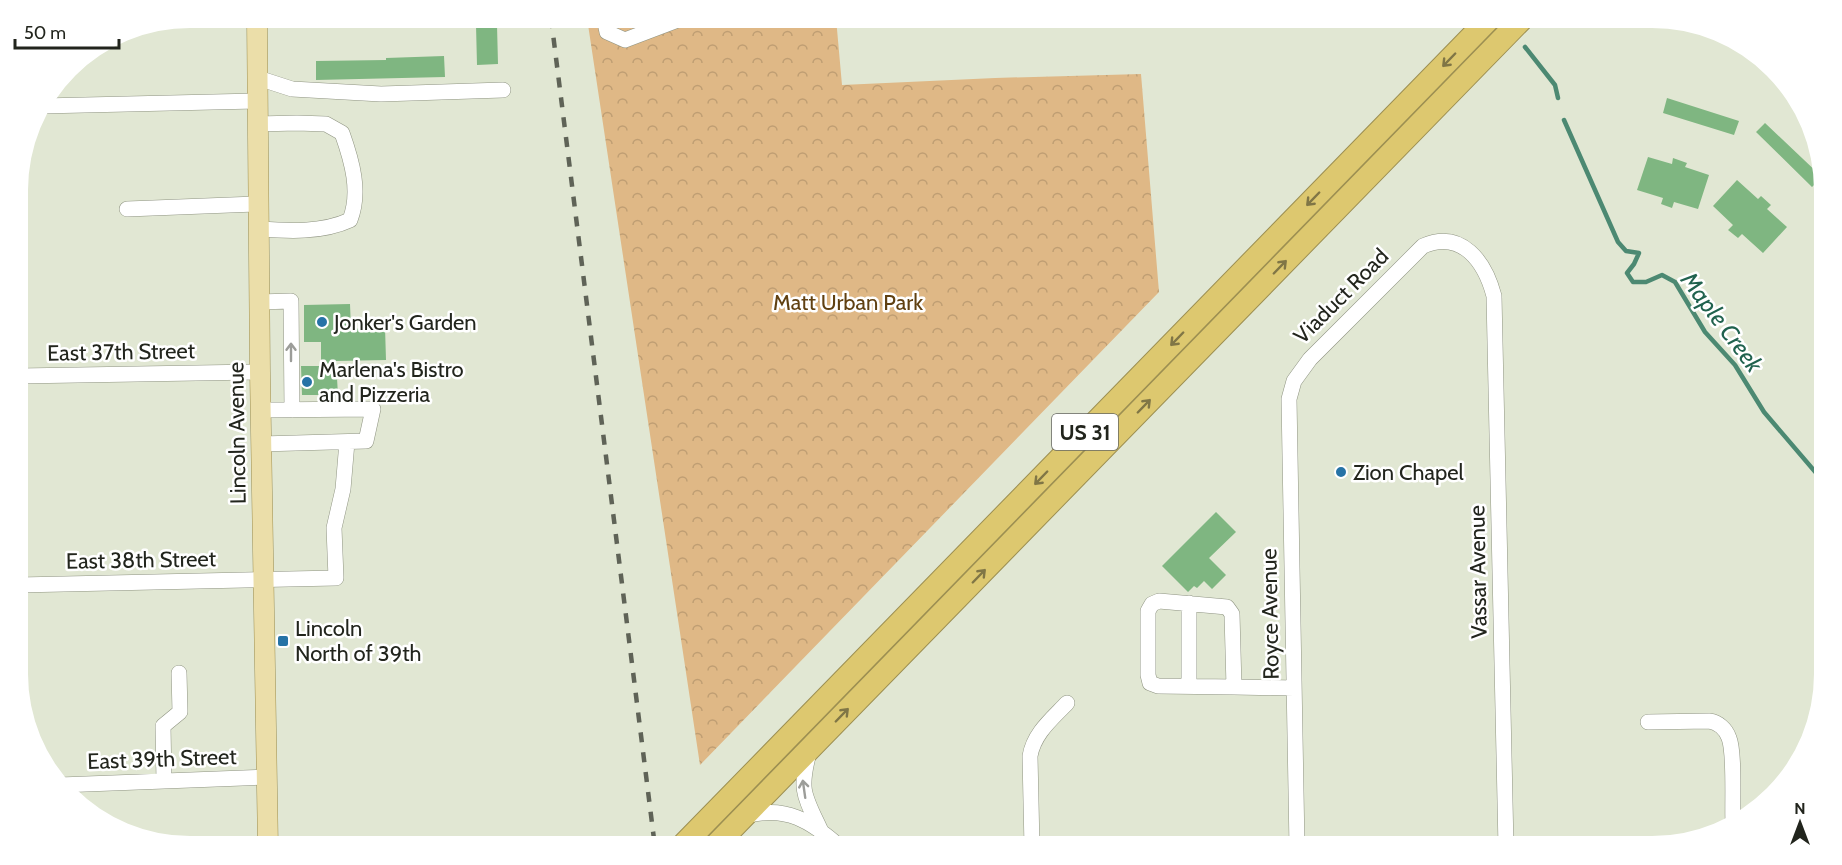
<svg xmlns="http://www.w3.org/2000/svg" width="1842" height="865" viewBox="0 0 1842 865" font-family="Cabin,sans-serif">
	<defs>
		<pattern id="park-crowns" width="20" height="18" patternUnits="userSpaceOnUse" patternTransform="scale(1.5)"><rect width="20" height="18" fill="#dfb886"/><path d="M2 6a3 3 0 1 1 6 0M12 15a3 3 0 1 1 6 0" fill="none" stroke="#bf9e73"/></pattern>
	</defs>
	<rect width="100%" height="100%" fill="#e1e7d3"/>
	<path fill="url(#park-crowns)" d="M587,18H836L842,85L995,78L1141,74L1159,292L700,765Z"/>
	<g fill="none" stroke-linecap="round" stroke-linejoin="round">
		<path stroke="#4c8972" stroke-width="4.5" d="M1525,47L1555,85L1558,98
			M1564,120L1618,242L1626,251L1639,253L1634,264L1627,273L1633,282H1646L1662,275L1675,282L1705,332L1735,365L1764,412L1823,481"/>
	</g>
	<path fill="#7fb681" d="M476,25H497L498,64L477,65Z
		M444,56L445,77L316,80V61L386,60V58Z
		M1667,98L1739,121L1734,135L1663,113Z
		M1765,123L1822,177L1812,187L1756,132Z
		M1648,157L1672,164L1673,158L1687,163L1685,167L1709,175L1698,209L1674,202L1672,208L1661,204L1663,198L1637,190Z
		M1737,180L1758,199L1761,196L1771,205L1767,209L1787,227L1763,253L1742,234L1738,238L1728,230L1733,225L1713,206Z
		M350,304L351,329L385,327L386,360L336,361L338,395H302L301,366H321V342H304V305Z
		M1216,512L1236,532L1209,558L1226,575L1212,589L1204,581L1197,588L1194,586L1188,592L1162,566Z"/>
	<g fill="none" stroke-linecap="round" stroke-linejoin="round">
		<defs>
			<path id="minor" d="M604,18L607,32L625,40L683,18
				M258,78L292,89L381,94L503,90
				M42,106L258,101
				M258,124L297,123L326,124L342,133C352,161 361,192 350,220C322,233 288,231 259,229
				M127,209L259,204
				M259,302L291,301L292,410
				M19,376L260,372
				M260,410L373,409L366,441L261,444
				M19,585L336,578L334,528L343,489L347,442
				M1159,601L1227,607L1232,614L1234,687L1158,686L1150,683L1148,675V611L1152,604Z
				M1189,686V603
				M1234,687L1294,688
				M1648,722L1709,721C1718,722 1726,729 1729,738C1735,753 1732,804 1733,823
				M809,753C799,790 804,795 820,829
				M164,781L163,726L180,712L179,673
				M60,785L266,777
				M746,816C786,805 811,821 840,847
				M1032,847L1030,756C1034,733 1052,719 1067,703
				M1297,847L1289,399L1294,381L1310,359L1423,246C1462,229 1485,262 1494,296L1506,847"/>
			<path id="major" d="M257,18L260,372L268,847"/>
			<path id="highway" d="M681,847L1490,18
				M714,847L1523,18"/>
		</defs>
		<use href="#minor" stroke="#8f9482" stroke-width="16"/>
		<use href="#major" stroke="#9c8f52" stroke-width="21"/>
		<use href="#highway" stroke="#9c8f52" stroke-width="24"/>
		<use href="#minor" stroke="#fff" stroke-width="15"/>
		<use href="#major" stroke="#ebdea9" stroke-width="20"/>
		<use href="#highway" stroke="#ddc86f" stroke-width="22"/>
		<path stroke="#5f6357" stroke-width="4.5" stroke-dasharray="10 10" stroke-linecap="butt" d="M551,18L655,847"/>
	</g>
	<defs><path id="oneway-shaft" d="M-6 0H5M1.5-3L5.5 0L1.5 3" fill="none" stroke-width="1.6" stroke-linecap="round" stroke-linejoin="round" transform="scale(1.5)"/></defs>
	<g stroke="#807646">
		<use href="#oneway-shaft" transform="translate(1449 60) rotate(134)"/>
		<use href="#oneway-shaft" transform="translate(1313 199) rotate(134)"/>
		<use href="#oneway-shaft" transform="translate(1280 267) rotate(-46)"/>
		<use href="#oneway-shaft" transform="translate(1177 339) rotate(134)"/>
		<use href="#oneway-shaft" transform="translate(1144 406) rotate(-46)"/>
		<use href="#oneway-shaft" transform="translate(1041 478) rotate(134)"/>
		<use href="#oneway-shaft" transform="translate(979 576) rotate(-46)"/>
		<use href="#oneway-shaft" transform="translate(842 715) rotate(-46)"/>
	</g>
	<g stroke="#9c9d99">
		<use href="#oneway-shaft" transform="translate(291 352) rotate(-90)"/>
		<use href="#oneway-shaft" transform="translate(804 789) rotate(-98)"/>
	</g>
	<g fill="#2673a6" stroke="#fff" stroke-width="2">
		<circle cx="322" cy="322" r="6"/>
		<circle cx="307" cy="382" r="6"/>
		<circle cx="1341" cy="472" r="6"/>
		<rect x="277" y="635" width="12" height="12" rx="3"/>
	</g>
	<g text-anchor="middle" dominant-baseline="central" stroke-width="5" stroke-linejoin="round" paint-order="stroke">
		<rect fill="#fff" stroke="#646661" stroke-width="1.5" x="1052" y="414" width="66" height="36" rx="4.5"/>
		<g font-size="21" font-weight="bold" fill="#22251d">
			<text x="1085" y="432">US 31</text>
		</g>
		<g font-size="22" fill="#22251d" stroke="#fff">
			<text transform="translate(1341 296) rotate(-45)">Viaduct Road</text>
			<text transform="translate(121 352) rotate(-1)">East 37th Street</text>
			<text transform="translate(237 433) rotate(-91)">Lincoln Avenue</text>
			<text transform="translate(141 560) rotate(-1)">East 38th Street</text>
			<text transform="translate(1478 572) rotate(-91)">Vassar Avenue</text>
			<text transform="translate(1270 614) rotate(-91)">Royce Avenue</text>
			<text transform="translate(162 759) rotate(-2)">East 39th Street</text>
		</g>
		<g font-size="22" fill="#604011" stroke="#fff">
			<text x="848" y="302">Matt Urban Park</text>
		</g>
		<g font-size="22" fill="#22251d" stroke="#fff" text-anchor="start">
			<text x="334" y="322">Jonker's Garden</text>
			<text x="319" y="369">Marlena's Bistro<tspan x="319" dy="25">and Pizzeria</tspan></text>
			<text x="1353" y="472">Zion Chapel</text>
			<text x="295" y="628">Lincoln<tspan x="295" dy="25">North of 39th</tspan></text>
		</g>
		<g font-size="24" font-style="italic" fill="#20624e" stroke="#fff">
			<text transform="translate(1722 322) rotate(53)">Maple Creek</text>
		</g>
	</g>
	<path d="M0 0H1842V865H0ZM190 28H1652A162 162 0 0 1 1814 190V674A162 162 0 0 1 1652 836H190A162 162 0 0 1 28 674V190A162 162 0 0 1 190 28Z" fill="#fff" fill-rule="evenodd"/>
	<g transform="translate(1800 823)" stroke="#ffffff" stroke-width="4.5" paint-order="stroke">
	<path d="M0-4.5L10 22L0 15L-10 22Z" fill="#22251d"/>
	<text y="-9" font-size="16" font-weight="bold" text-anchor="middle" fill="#22251d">N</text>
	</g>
	<path d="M15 39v9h104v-9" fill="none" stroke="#22251d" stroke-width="3"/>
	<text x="24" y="39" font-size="18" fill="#22251d" stroke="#ffffff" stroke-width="4.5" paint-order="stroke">50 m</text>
</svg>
